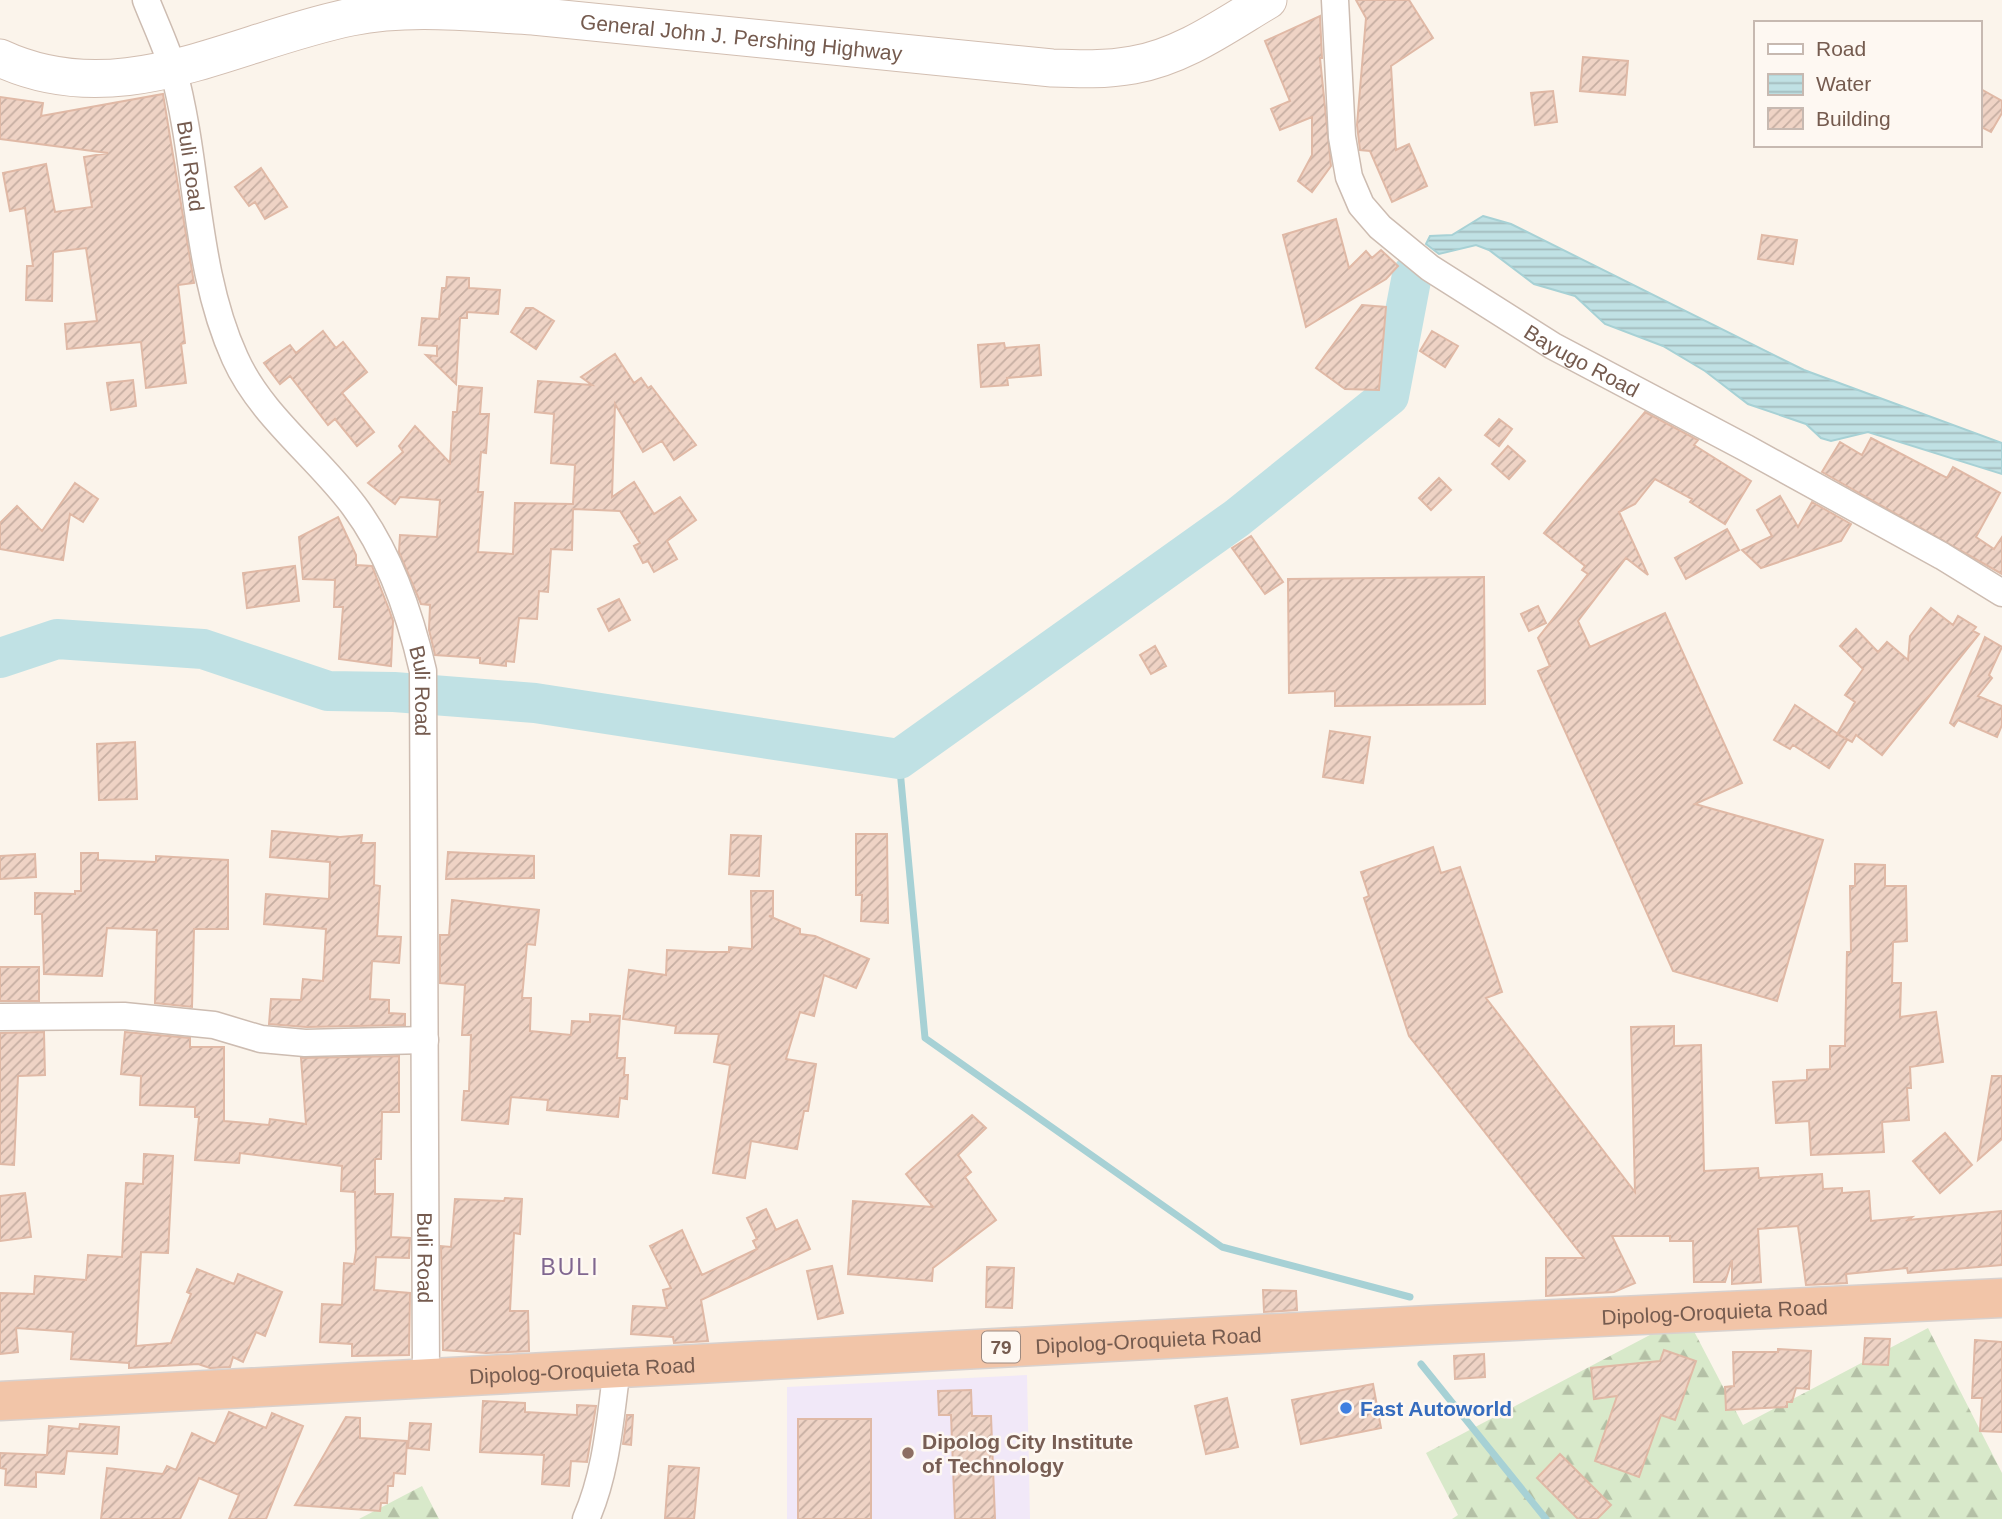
<svg xmlns="http://www.w3.org/2000/svg" width="2002" height="1519" viewBox="0 0 2002 1519" font-family="Arial,sans-serif">
	<defs>
		<pattern id="forest-firs" width="22" height="20" patternUnits="userSpaceOnUse" patternTransform="scale(1.75)"><rect width="22" height="20" fill="#d8e9ca"/><path d="M5 1l3.5 6h-7zM16 11l3.5 6h-7z" fill="#b4c0a6"/></pattern>
		<pattern id="water-rules" width="6" height="5" patternUnits="userSpaceOnUse" patternTransform="scale(1.75)"><rect width="6" height="5" fill="#c0e1e4"/><path d="M0 2.5h6" fill="none" stroke="#a1b9bb"/></pattern>
		<pattern id="building-hatch" width="6" height="6" patternUnits="userSpaceOnUse" patternTransform="scale(1.75)"><rect width="6" height="6" fill="#efd3c5"/><path d="M-1 1l2-2M0 6l6-6M5 7l2-2" fill="none" stroke="#c6aea2"/></pattern>
	</defs>
	<rect width="100%" height="100%" fill="#fbf4eb"/>
	<path fill="#f1e8f8" d="M1027,1375L1030,1519H787V1387Z"/>
	<path fill="url(#forest-firs)" d="M1686,1316L1743,1425L1928,1328L2002,1473V1519H1452L1458,1515L1426,1453Z
		M422,1486L439,1519H359Z"/>
	<path fill="url(#water-rules)" stroke="#a7d1d5" stroke-width="2" d="M1483,216L1511,224L1804,370L2002,443V474L1868,432L1831,441L1821,438L1806,424L1748,404L1705,371L1663,346L1605,324L1575,296L1534,284L1489,250L1476,245L1439,254L1426,244L1430,236L1452,235Z"/>
	<g fill="none" stroke-linecap="round" stroke-linejoin="round">
		<path stroke="#a7d1d5" stroke-width="7" d="M899,759L925,1038L1222,1247L1410,1297
			M1421,1364L1546,1519"/>
		<path stroke="#c0e1e4" stroke-width="40" d="M0,658L57,639L203,649L328,691L394,692L535,703L899,759L1237,518L1389,396L1412,275"/>
	</g>
	<path fill="url(#building-hatch)" stroke="#e0b9a6" stroke-width="2" d="M1356,0H1409L1433,38L1391,66L1396,150L1409,144L1427,186L1392,202L1370,151L1360,150L1357,125L1366,18Z
		M1320,16L1322,58H1320L1331,166L1312,192L1298,181L1312,155V117L1280,130L1271,109L1290,101L1265,41Z
		M1583,57L1628,61L1625,95L1580,91Z
		M1979,88L2002,101V113L1991,132L1979,126Z
		M1553,91L1557,122L1535,125L1531,93Z
		M163,94L194,283L178,285L185,343L181,344L186,383L146,388L141,342L67,349L65,324L97,321L86,248L53,252L52,301L26,300L27,266H33L25,208L10,211L3,173L46,164L55,212L92,207L84,157L108,153L0,139V97L43,103L41,116Z
		M261,168L287,207L265,219L255,202L249,206L235,187Z
		M1336,219L1349,268L1366,251L1372,258L1381,250L1398,266L1386,279L1306,327L1283,235Z
		M1762,235L1797,240L1793,264L1758,259Z
		M447,277L469,278V288L500,290L498,314L467,312V318H460L456,384L426,355L437,356V346L419,345L422,318L439,319L442,288H446Z
		M1362,305L1386,307L1379,390L1345,389L1316,368Z
		M526,308H533L554,321L536,349L511,332Z
		M323,331L336,348L343,342L367,372L342,393L374,432L357,446L335,419L328,425L290,376L280,384L264,363L290,345L296,353Z
		M1432,331L1458,346L1445,367L1420,351Z
		M1004,343L1005,348L1039,345L1041,375L1007,378L1008,385L981,387L978,345Z
		M615,354L634,383L641,378L648,388L651,386L696,445L674,460L662,441L643,452L615,404L612,497L634,482L654,514L680,497L696,520L667,541L677,559L654,572L648,561L643,563L634,546L640,543L620,511L573,509L572,550L551,549L548,592L539,591L537,619L519,618L514,662L506,661V666L480,663V658L435,655L429,630L430,605L421,604L399,552L400,535L437,537L440,500L400,497L395,504L368,483L403,452L399,446L415,426L450,463L453,412H457L459,386L482,388L480,414H489L486,453L481,452L478,492H483L478,552L513,554L515,503L573,504L575,465L551,463L554,414L535,412L538,381L592,385L581,377Z
		M133,380L136,406L111,410L107,383Z
		M1645,412L1698,440L1694,445L1751,481L1725,524L1690,502L1692,499L1655,479L1635,504L1619,512L1648,575L1626,558L1578,621L1590,647L1665,613L1742,783L1695,804L1823,840L1777,1001L1673,971L1538,671L1550,666L1538,638L1588,574L1582,570L1585,566L1544,533Z
		M1499,419L1512,429L1499,446L1485,435Z
		M1871,438L1947,478L1953,467L2000,493L1976,537L1994,549L2002,537V574L1822,472L1840,442L1862,455Z
		M1508,446L1525,461L1509,479L1492,464Z
		M1439,478L1451,490L1431,510L1419,498Z
		M75,483L98,499L83,522L70,514L63,560L0,549V523L17,506L42,531Z
		M1780,496L1798,527L1812,502L1851,524L1841,541L1761,568L1742,550L1772,536L1757,510Z
		M338,517L356,555V565L372,566L390,612L393,621L391,666L339,659L343,607H334L335,580L303,579L299,537Z
		M1727,529L1739,550L1686,579L1675,558Z
		M1251,536L1283,582L1265,594L1232,548Z
		M295,566L299,601L247,608L243,573Z
		M1484,577L1485,704L1335,706V691L1289,693L1288,579Z
		M619,599L630,620L609,631L598,609Z
		M1538,606L1546,623L1529,631L1521,614Z
		M1931,608L1953,625L1958,616L1976,627L1973,631L1979,634L1882,755L1856,735L1852,742L1837,734L1855,702L1845,695L1863,669L1840,646L1856,629L1878,652L1887,642L1908,660L1910,636Z
		M1985,637L2002,647L1989,675L1992,678L1978,696L2002,706V725L1997,737L1958,720L1954,726L1950,723Z
		M1155,646L1166,666L1151,674L1140,655Z
		M1795,705L1847,740L1829,768L1793,745L1790,749L1774,740Z
		M1330,731L1370,737L1363,783L1323,777Z
		M135,742L137,799L99,800L97,744Z
		M272,831L340,837L362,835L361,843H375L374,885L380,886L377,936L401,937L399,963L372,961L370,999L389,1000V1013L405,1014V1025L306,1027L269,1024L271,999L301,1000L303,979L323,981L326,929L264,924L266,894L329,899L330,862L270,857Z
		M856,834H887L888,923L861,921L862,895H856Z
		M731,835L761,836L759,876L729,874Z
		M1433,847L1441,873L1460,867L1502,992L1486,998L1635,1192L1631,1027L1674,1026V1046L1701,1045L1704,1171L1758,1168L1759,1178L1822,1174L1823,1189L1842,1188V1193L1869,1191L1871,1221L1912,1217L1908,1220L2002,1211V1265L1908,1273L1907,1268L1846,1274L1847,1283L1806,1285L1798,1226L1758,1229L1761,1282L1732,1284V1260L1725,1282H1694L1693,1241H1670V1236H1612L1635,1283L1614,1292L1546,1296V1258H1584L1409,1036L1364,898L1369,896L1361,872Z
		M448,852L534,856V878L446,879Z
		M81,853H98V860L156,862V856L228,860V929H194L192,1007L155,1003L157,930L107,928L102,976L44,974L42,914H35V893L75,894V891H81Z
		M35,854L36,877L0,879V856Z
		M1855,864L1885,865V886H1906L1907,941L1893,942L1892,983H1901L1900,1017L1936,1012L1943,1062L1910,1067L1911,1088H1907L1909,1120L1882,1122L1884,1152L1811,1155L1809,1121L1776,1123L1773,1082L1807,1080V1070L1830,1069V1046H1845L1847,952H1851L1850,886H1855Z
		M751,891H773V916H769L800,929V934L815,936L869,959L856,988L824,975L814,1016L800,1012L786,1059L816,1064L808,1111H804L797,1149L751,1141L745,1178L713,1173L730,1065L714,1062L719,1034L675,1033L676,1026L623,1019L629,970L666,975L667,950L706,952H729V947L752,949Z
		M452,900L539,910L535,945L527,944L522,998H531L530,1031L571,1035L572,1021L590,1022V1014L620,1016L617,1058H625L624,1075H628L627,1099L620,1098L618,1117L547,1110L548,1100L511,1097L508,1124L462,1120L464,1091H469L471,1035H462L465,985L440,983V935H449Z
		M0,967H39V1001H0Z
		M44,1032L45,1075L18,1076L14,1165L0,1164V1033Z
		M125,1032L190,1038V1047H224V1121L269,1125L270,1119L306,1124L301,1058L399,1056V1112H382L381,1159H375V1194H393L391,1237L410,1238L409,1258L376,1257L374,1290L410,1293L409,1355L352,1356V1344L320,1342L322,1304L342,1305L344,1263L354,1264L356,1251L355,1192L341,1191L342,1166L240,1153L239,1163L195,1160L199,1117H195V1107L140,1105L141,1076L121,1074Z
		M1992,1076H2002V1139L1978,1160Z
		M972,1115L986,1128L958,1155L971,1172L965,1177L996,1220L933,1268L932,1281L848,1274L853,1201L933,1207L906,1174Z
		M1945,1133L1972,1165L1940,1193L1913,1161Z
		M144,1154L173,1156L168,1253L141,1252L136,1346L171,1343L191,1294L187,1292L197,1269L234,1284L238,1274L282,1292L265,1336L256,1332L243,1362L233,1357L230,1367L210,1368L198,1364L129,1368V1363L71,1359L73,1332L16,1328L18,1352L0,1354V1293L34,1294L35,1276L86,1280L88,1255L122,1257L126,1183L143,1184Z
		M25,1193L31,1237L0,1241V1196Z
		M505,1198L522,1199L520,1234L514,1233L510,1311H528L529,1351L486,1353L443,1350L441,1246L451,1247L455,1199L504,1201Z
		M766,1209L776,1230L797,1220L810,1249L701,1300L708,1341L674,1343L673,1337L631,1334L633,1306L667,1308L663,1290L671,1288L650,1246L682,1230L702,1275L757,1249L753,1241L757,1239L747,1218Z
		M832,1266L843,1313L818,1319L807,1271Z
		M987,1267L1014,1268L1012,1308L986,1307Z
		M1263,1290L1296,1291L1297,1310L1264,1312Z
		M1865,1338L1890,1339L1888,1365L1863,1364Z
		M1975,1340L2002,1342V1432L1980,1431L1982,1398H1972Z
		M1778,1349L1811,1351L1809,1389L1796,1388L1792,1402H1787V1407L1726,1410L1725,1387L1734,1386L1733,1352H1778Z
		M1664,1350L1696,1361L1675,1420L1661,1415L1639,1477L1595,1461L1617,1396L1594,1399L1591,1368L1660,1361Z
		M1484,1354L1485,1377L1455,1379L1454,1356Z
		M1373,1384L1381,1428L1301,1444L1292,1400Z
		M971,1390L972,1416H991L995,1519H955L951,1415H939L938,1391Z
		M1227,1398L1238,1447L1206,1454L1195,1406Z
		M483,1401L525,1403V1412L577,1415V1405L596,1406L587,1462L571,1461L569,1486L542,1484L544,1455L480,1452Z
		M229,1412L266,1428L272,1413L303,1426L266,1519H229L239,1495L199,1478L180,1519H101L107,1468L163,1474L167,1466L176,1470L192,1433L215,1444Z
		M627,1415H633L631,1445L623,1444Z
		M346,1417L360,1418V1438L407,1441L405,1474L394,1473L393,1486H388L387,1503H381L380,1511L295,1505Z
		M798,1419H871V1519H798Z
		M410,1423L431,1424L429,1450L408,1448Z
		M80,1424L119,1427L117,1454L67,1451L64,1474L36,1472V1487L5,1485L6,1469L0,1468V1453L47,1455L49,1426L79,1429Z
		M1560,1454L1611,1505L1597,1519H1578L1537,1478Z
		M669,1466L699,1468L694,1519L665,1518Z"/>
	<g fill="none" stroke-linecap="round" stroke-linejoin="round">
		<defs>
			<g id="minor">
				<path id="s1" d="M146,0C155,23 166,46 173,69C199,163 194,268 235,358C261,416 317,456 354,506C390,554 410,614 423,671L426,1378"/>
				<path id="s2" d="M1335,0L1342,137L1349,177L1361,205L1380,227L1430,268L1553,346L1746,448L1942,556L2002,593"/>
				<path d="M0,1017L124,1016L214,1025L261,1039L305,1043L425,1040"/>
				<path d="M586,1519C607,1471 610,1419 617,1368"/>
			</g>
			<g id="secondary">
				<path id="s3" d="M0,58C120,114 233,41 351,17C410,5 474,13 533,16L1052,68C1079,69 1106,70 1133,65C1182,57 1226,25 1268,0"/>
			</g>
			<g id="trunk">
				<path id="s4" d="M0,1401L1429,1325L2002,1298"/>
			</g>
		</defs>
		<use href="#minor" stroke="#cdbcb1" stroke-width="29"/>
		<use href="#secondary" stroke="#d2beb1" stroke-width="39"/>
		<use href="#trunk" stroke="#d8d1ce" stroke-width="41"/>
		<use href="#minor" stroke="#fff" stroke-width="26"/>
		<use href="#secondary" stroke="#fff" stroke-width="37"/>
		<use href="#trunk" stroke="#f2c5a8" stroke-width="38"/>
	</g>
	<circle fill="#3f7fe0" stroke="#fef8f2" stroke-width="2.5" cx="1346" cy="1408" r="7"/>
	<circle fill="#8d6e63" stroke="#fef8f2" stroke-width="2.5" cx="908" cy="1453" r="7"/>
	<g text-anchor="middle" dominant-baseline="central" stroke-width="5" stroke-linejoin="round" paint-order="stroke">
		<rect fill="#fef8f2" stroke="#9e8a80" stroke-width="2" x="982" y="1331.5" width="38" height="31" rx="5"/>
		<g font-size="19" font-weight="bold" fill="#755b4f">
			<text x="1001" y="1347">79</text>
		</g>
		<g font-size="21" fill="#755b4f" stroke="#fef8f2">
			<text stroke="none"><textPath href="#s3" startOffset="754">General John J. Pershing Highway</textPath></text>
			<text stroke="none"><textPath href="#s1" startOffset="173">Buli Road</textPath></text>
			<text stroke="none"><textPath href="#s2" startOffset="480">Bayugo Road</textPath></text>
			<text stroke="none"><textPath href="#s1" startOffset="761">Buli Road</textPath></text>
			<text stroke="none"><textPath href="#s1" startOffset="1328">Buli Road</textPath></text>
			<text stroke="none"><textPath href="#s4" startOffset="1717">Dipolog-Oroquieta Road</textPath></text>
			<text stroke="none"><textPath href="#s4" startOffset="1150">Dipolog-Oroquieta Road</textPath></text>
			<text stroke="none"><textPath href="#s4" startOffset="583">Dipolog-Oroquieta Road</textPath></text>
		</g>
		<g font-size="21" font-weight="bold" fill="#366cbe" stroke="#fef8f2" text-anchor="start">
			<text x="1360" y="1408">Fast Autoworld</text>
		</g>
		<g font-size="21" font-weight="bold" fill="#785e54" stroke="#fef8f2" text-anchor="start">
			<text x="922" y="1441">Dipolog City Institute<tspan x="922" dy="24">of Technology</tspan></text>
		</g>
		<g font-size="23" letter-spacing="2" fill="#806790" stroke="#fef8f2">
			<text x="570" y="1267">BULI</text>
		</g>
	</g>
	<rect x="1754" y="21" width="228" height="126" fill="#fef8f2" stroke="#c7b9b1" stroke-width="2"/>
	<rect x="1768" y="44" width="35" height="10" fill="#ffffff" stroke="#c7b9b1" stroke-width="2"/>
	<text x="1816" y="56" font-size="21" fill="#755b4f">Road</text>
	<rect x="1768" y="74" width="35" height="21" fill="url(#water-rules)" stroke="#c7b9b1" stroke-width="2"/>
	<text x="1816" y="91" font-size="21" fill="#755b4f">Water</text>
	<rect x="1768" y="108" width="35" height="21" fill="url(#building-hatch)" stroke="#c7b9b1" stroke-width="2"/>
	<text x="1816" y="126" font-size="21" fill="#755b4f">Building</text>
</svg>
